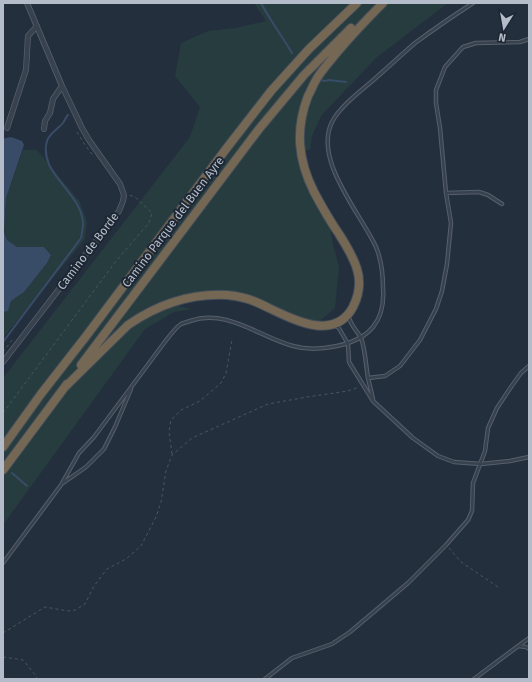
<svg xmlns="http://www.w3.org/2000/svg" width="532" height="682" viewBox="0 0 532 682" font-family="'Fira Sans',sans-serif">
	<rect width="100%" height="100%" fill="#242f3e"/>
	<path fill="#263c3f" d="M254,3H448L376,58L321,116L312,136L310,150L300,149L328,217L333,245L339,266L335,308L315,325L235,296L169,304L192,309L174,312L145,329L3,525V378L190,137L200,107L175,76L181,43L208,31L235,28L266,21Z
		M23,150H37L80,202L87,222L85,239L3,338V312L8,311L11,301L24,292L47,263L51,255L44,247H17L7,240L4,232L6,198Z"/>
	<path fill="#394c67" d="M11,137L22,141L24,145L6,198L4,232L7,240L17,247H44L51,255L47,263L24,292L11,301L8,311L3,312V139L6,138Z"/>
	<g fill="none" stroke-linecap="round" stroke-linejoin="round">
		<path stroke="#394c67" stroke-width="2" d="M261,3C270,20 282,36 292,53
			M321,80L325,81L329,80L346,82
			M3,342L81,238C82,233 83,227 83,223C81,191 38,174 47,141C48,135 59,128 63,123C65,120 66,117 68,115
			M12,473L27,486"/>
		<defs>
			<path id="lane" d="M446,193L479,192L488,195L502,204
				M349,316C349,324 357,330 361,338C365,347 366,367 368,378L385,376L400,366L420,340L436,309L442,291L447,264L451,223L446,193L440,128L436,103V90L445,67L463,47L476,43L520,42L529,39
				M334,326L338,327L340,330L348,344L349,362L373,401L413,438L438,456L454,462L481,464L510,461L529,457
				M368,378L373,399
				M63,483L86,467L104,449L115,427L131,389
				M3,563L61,485L79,453L94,437L164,343C169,337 174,329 181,324C184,323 187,322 190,321C227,308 259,337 293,346C307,350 323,349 337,346C351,343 364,338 373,327C382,316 384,301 383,288C383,274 381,259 376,247C361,214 313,160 332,122C339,108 358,93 370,83C385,70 400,56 415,43C434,29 453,16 473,3
				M518,646L526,647L529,649
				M265,679L292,658L332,644L350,632L408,583L446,545L468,520L472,511L473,483L485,451L488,428L497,408L511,387L521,373L529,366
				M474,679L529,638"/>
			<path id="street" d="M7,128L26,70L28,36L37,26
				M44,129L45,121L50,113L53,99L62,86
				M3,362L119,211L123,201L124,195L120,184L89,140L82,128L62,86L27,3"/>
			<path id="highway" d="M81,365L259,129L304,75L351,28
				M65,387L128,325C157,305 191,293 227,295C237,296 247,298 256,302C284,314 332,346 353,307C359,295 361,282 357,269C353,256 346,245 339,234C330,221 322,207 314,192C298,160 295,130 308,96C311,91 313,85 316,80C321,71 328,64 334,56C350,37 366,20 383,3
				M3,447L41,394L87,335L226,149L271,91L309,49L357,3
				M3,470L67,384"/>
		</defs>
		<use href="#lane" stroke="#565f6c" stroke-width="4.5"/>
		<use href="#street" stroke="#565f6c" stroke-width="6"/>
		<use href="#highway" stroke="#434c59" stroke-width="10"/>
		<path stroke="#44595c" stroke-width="1" stroke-dasharray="3 3" stroke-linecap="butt" d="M77,132L85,145L94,157
			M3,352L13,339
			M3,413L116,261L149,223L152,213L135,197L129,195
			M172,454L169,432L171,420L181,410L200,401L221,383L226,373L232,340
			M449,548L461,562L498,587
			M3,633L45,607L68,611L75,610L85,604L94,586L107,569L126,559L141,546L156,517L161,502L166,471L172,455L192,438L268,404L307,397L348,391L359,387
			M3,657L23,660L36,676L37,679"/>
		<use href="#lane" stroke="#38414e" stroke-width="2.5"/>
		<use href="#street" stroke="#38414e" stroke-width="4.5"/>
		<use href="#highway" stroke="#746855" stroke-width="8"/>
	</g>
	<g text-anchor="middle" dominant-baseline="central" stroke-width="4" stroke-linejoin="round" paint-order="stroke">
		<g font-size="12" fill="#b4bcc9" stroke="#1d2633">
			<text transform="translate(173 222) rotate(-53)">Camino Parque del Buen Ayre</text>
			<text transform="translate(88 251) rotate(-53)">Camino de Borde</text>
		</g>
	</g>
	<rect width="532" height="682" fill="none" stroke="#b4bcc9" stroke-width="8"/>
	<g transform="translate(504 28) rotate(191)" stroke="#1d2633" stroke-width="3" paint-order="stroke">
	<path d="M0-3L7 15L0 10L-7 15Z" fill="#b4bcc9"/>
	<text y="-6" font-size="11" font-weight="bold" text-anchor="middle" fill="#b4bcc9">N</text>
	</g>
</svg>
